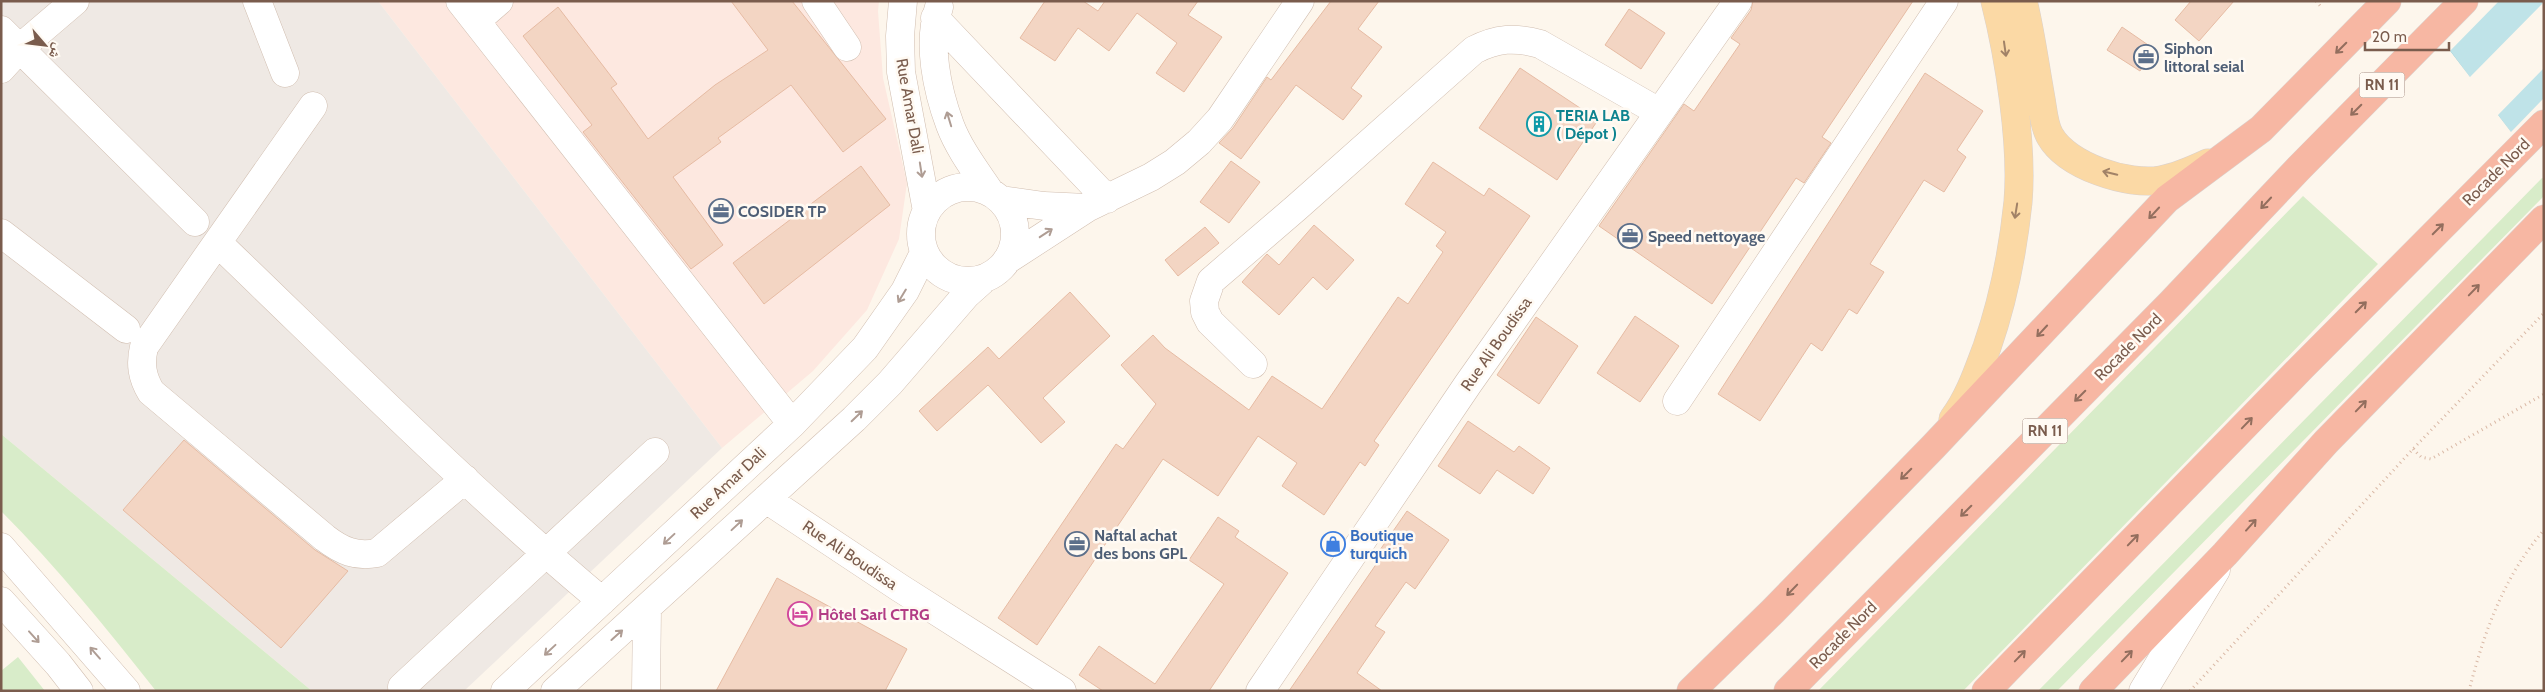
<svg xmlns="http://www.w3.org/2000/svg" width="2545" height="692" viewBox="0 0 2545 692" font-family="Cabin,'Noto Naskh Arabic',sans-serif">
	<rect width="100%" height="100%" fill="#fdf6ec"/>
	<path fill="#fde8e0" d="M378,1H879L878,11L883,78L907,183L899,239L867,310L813,371L722,448Z"/>
	<path fill="#efe9e4" d="M1,1H378L722,448L464,691H312L1,434Z"/>
	<path fill="#d8ecc9" d="M2544,176V196L2057,691H2038Z
		M2303,196L2378,264L1963,691H1818Z
		M1,434L312,691H156C107,629 57,567 1,511Z
		M18,657L45,691H1V671Z"/>
	<path fill="#bfe3e8" stroke="#a5d3da" d="M2413,1H2544V177Z"/>
	<path fill="#fdf6ec" d="M2411,1H2499L2450,51L2470,77L2544,2V68L2498,115L2511,132L2544,98V180L2487,104L2454,138L2433,120V116L2469,80Z"/>
	<path fill="#f3d5c3" stroke="#e6bba3" d="M731,1H792L886,119L843,152L791,85L718,138L721,142L673,177L723,245L691,269L583,132L592,125L523,36L558,7L617,84L611,88L648,139L715,85L768,50Z
		M1045,1H1083L1098,11L1105,1H1198L1188,15L1222,37L1184,92L1156,73L1177,43L1137,13L1109,51L1078,28L1055,61L1020,38Z
		M1331,1H1379L1358,29L1382,47L1351,88L1362,96L1343,120L1296,85L1241,159L1219,143L1233,128L1267,77L1271,80Z
		M1753,1H1913L1822,137L1831,143L1804,183L1796,178L1712,304L1599,226L1684,104L1694,111L1740,44L1731,38L1751,10Z
		M2191,1H2234L2199,41L2175,20Z
		M1629,9L1665,33L1641,69L1605,45Z
		M2122,27L2154,49L2140,71L2107,50Z
		M1520,68L1598,120L1557,180L1479,128Z
		M1925,73L1983,111L1957,150L1966,157L1944,192L1924,180L1870,264L1884,272L1857,314L1849,309L1822,351L1811,343L1760,421L1718,394Z
		M1231,161L1260,182L1229,223L1200,202Z
		M1433,162L1484,196L1489,188L1530,216L1374,441L1379,445L1365,466L1360,462L1324,515L1282,486L1297,463L1258,436L1218,496L1163,459L1037,645L998,618L1116,444L1123,449L1156,404L1121,365L1153,335L1165,348L1249,410L1272,376L1322,409L1398,297L1408,304L1443,252L1436,246L1446,232L1405,204Z
		M861,166L890,205L764,304L733,263Z
		M1314,225L1354,260L1327,290L1313,277L1279,315L1242,282L1267,254L1279,265Z
		M1205,227L1219,243L1178,276L1165,260Z
		M1070,292L1110,336L1043,398L1065,422L1041,443L988,385L937,431L919,411L988,347L999,359Z
		M1635,316L1679,346L1640,402L1597,373Z
		M1536,317L1578,346L1539,404L1497,375Z
		M1468,421L1514,452L1519,446L1550,468L1533,494L1497,470L1480,494L1438,466Z
		M184,440L315,550L348,571L281,648L123,510Z
		M1407,511L1449,540L1415,589L1406,582L1375,626L1385,632L1357,673L1382,691H1289L1377,563L1373,560Z
		M1218,517L1239,531L1235,537L1288,573L1209,691H1103L1079,675L1099,646L1155,684L1224,584L1189,560Z
		M777,578L907,649L885,691H716Z"/>
	<g fill="none" stroke-linecap="round" stroke-linejoin="round">
		<defs>
			<path id="minor" d="M257,1L285,73
				M460,1L792,424
				M816,1L847,47
				M903,1L900,36L901,72L927,211
				M939,7C927,44 937,90 950,125C959,149 976,171 990,192
				M935,18L1107,199
				M476,21L499,1
				M1,30L195,222
				M1,69L20,48L75,1
				M313,106L144,347C140,364 142,377 151,392L325,538C342,551 356,557 377,553L465,479
				M921 234a47 47 0 1 1 94 0a47 47 0 1 1-94 0Z
				M1001,200L1044,206L1087,208
				M1,233L126,329
				M218,243C344,364 468,489 602,601
				M1007,260L1087,208L1151,177L1175,162L1199,142L1220,119L1300,1
				M1253,364L1210,322L1205,312L1204,301L1211,281L1296,208L1474,50C1497,38 1515,37 1540,44L1659,112
				M1677,401L1944,1
				M766,499L900,588L1062,691
				M1,547L126,691
				M1,601L58,664L79,691
				M402,687L655,452
				M505,691L792,424L865,348L905,291L924,253
				M555,691L854,419L890,383L966,295L985,278
				M646,691L647,608
				M1260,691L1468,384L1738,1
				M2143,691L2216,570"/>
			<path id="major" d="M2023,1C2031,34 2035,66 2041,99C2043,110 2044,126 2050,136C2067,166 2128,186 2161,180C2178,177 2193,170 2208,163
				M1953,419C1969,398 1978,371 1987,347C2003,301 2013,250 2018,202C2023,145 2009,56 1995,1"/>
			<path id="highway" d="M1691,691L1773,611L1933,447L2167,199L2261,129L2387,1
				M1788,691L2171,303L2299,168L2464,1
				M1986,691L2302,367L2544,124
				M2093,691L2225,554L2326,442L2544,219"/>
		</defs>
		<use href="#minor" stroke="#d1beb0" stroke-width="29"/>
		<use href="#major" stroke="#dad1cd" stroke-width="29"/>
		<use href="#highway" stroke="#dad1cd" stroke-width="29"/>
		<path stroke="#d9b8a5" stroke-width="3" stroke-dasharray="1 4" stroke-linecap="butt" d="M2316,1L2322,8
			M2413,449L2421,457L2431,459L2544,394
			M2190,691L2413,449L2544,313
			M2469,691C2484,632 2504,576 2544,530"/>
		<use href="#minor" stroke="#fff" stroke-width="28"/>
		<use href="#major" stroke="#fbd9a5" stroke-width="28"/>
		<use href="#highway" stroke="#f7b7a3" stroke-width="28"/>
	</g>
	<defs><path id="oneway-shaft" d="M-6 0H5M1.5-3L5.5 0L1.5 3" fill="none" stroke-width="1.6" stroke-linecap="round" stroke-linejoin="round" transform="scale(1.25)"/></defs>
	<g stroke="#936e5e">
		<use href="#oneway-shaft" transform="translate(2341 48) rotate(135)"/>
		<use href="#oneway-shaft" transform="translate(2356 110) rotate(135)"/>
		<use href="#oneway-shaft" transform="translate(2266 203) rotate(133)"/>
		<use href="#oneway-shaft" transform="translate(2154 213) rotate(133)"/>
		<use href="#oneway-shaft" transform="translate(2438 229) rotate(-45)"/>
		<use href="#oneway-shaft" transform="translate(2474 290) rotate(-46)"/>
		<use href="#oneway-shaft" transform="translate(2361 307) rotate(-45)"/>
		<use href="#oneway-shaft" transform="translate(2042 331) rotate(133)"/>
		<use href="#oneway-shaft" transform="translate(2080 396) rotate(135)"/>
		<use href="#oneway-shaft" transform="translate(2361 406) rotate(-46)"/>
		<use href="#oneway-shaft" transform="translate(2247 423) rotate(-46)"/>
		<use href="#oneway-shaft" transform="translate(1906 474) rotate(135)"/>
		<use href="#oneway-shaft" transform="translate(1966 511) rotate(135)"/>
		<use href="#oneway-shaft" transform="translate(2251 525) rotate(-48)"/>
		<use href="#oneway-shaft" transform="translate(2133 540) rotate(-46)"/>
		<use href="#oneway-shaft" transform="translate(1792 590) rotate(134)"/>
		<use href="#oneway-shaft" transform="translate(2020 656) rotate(-46)"/>
		<use href="#oneway-shaft" transform="translate(2127 656) rotate(-46)"/>
	</g>
	<g stroke="#a18267">
		<use href="#oneway-shaft" transform="translate(2005 49) rotate(82)"/>
		<use href="#oneway-shaft" transform="translate(2110 173) rotate(-166)"/>
		<use href="#oneway-shaft" transform="translate(2016 211) rotate(99)"/>
	</g>
	<g stroke="#af9d94">
		<use href="#oneway-shaft" transform="translate(949 119) rotate(-107)"/>
		<use href="#oneway-shaft" transform="translate(921 170) rotate(81)"/>
		<use href="#oneway-shaft" transform="translate(1046 233) rotate(-33)"/>
		<use href="#oneway-shaft" transform="translate(902 296) rotate(121)"/>
		<use href="#oneway-shaft" transform="translate(857 416) rotate(-44)"/>
		<use href="#oneway-shaft" transform="translate(737 525) rotate(-43)"/>
		<use href="#oneway-shaft" transform="translate(669 539) rotate(137)"/>
		<use href="#oneway-shaft" transform="translate(617 635) rotate(-42)"/>
		<use href="#oneway-shaft" transform="translate(34 637) rotate(48)"/>
		<use href="#oneway-shaft" transform="translate(550 650) rotate(137)"/>
		<use href="#oneway-shaft" transform="translate(95 653) rotate(-131)"/>
	</g>
	<defs>
		<symbol id="office-ring" viewBox="-11 -11 22 22"><circle r="9.5" fill="#fffaf3" stroke="#5c6f8a" stroke-width="1.5"/><path d="M-6-3h4V-5.5h4V-3h4V5H-6ZM-1-4.5V-3h2v-1.5ZM-6 0V1H6V0Z" fill="#5c6f8a"/></symbol>
		<symbol id="building-ring" viewBox="-11 -11 22 22"><circle r="9.5" fill="#fffaf3" stroke="#0f9aa8" stroke-width="1.5"/><path d="M-4-6H4V6H1V3H-1V6H-4ZM-2.5-4.3h1.7v1.8h-1.7ZM.8-4.3h1.7v1.8H.8ZM-2.5-1h1.7V.8h-1.7ZM.8-1h1.7V.8H.8Z" fill="#0f9aa8"/></symbol>
		<symbol id="shop-ring" viewBox="-11 -11 22 22"><circle r="9.5" fill="#fffaf3" stroke="#3f7fe0" stroke-width="1.5"/><path d="M-5-2.5h2.3a2.7 3.5 0 0 1 5.4 0H5L5.5 6h-11ZM-1.5-2.5h3a1.5 2.3 0 0 0-3 0Z" fill="#3f7fe0"/></symbol>
		<symbol id="hotel-ring" viewBox="-11 -11 22 22"><circle r="9.5" fill="#fffaf3" stroke="#d1479c" stroke-width="1.5"/><path d="M-6-4.5h1.5V1H6V5H4.5V3h-9V5H-6ZM-4 0a1.8 1.8 0 1 1 3.6 0ZM.5 0V-2.5h3Q6-2.5 6 0Z" fill="#d1479c"/></symbol>
	</defs>
	<g fill-rule="evenodd">
		<use href="#office-ring" x="2132" y="43" width="28" height="28"/>
		<use href="#building-ring" x="1525" y="110" width="28" height="28"/>
		<use href="#office-ring" x="707" y="197" width="28" height="28"/>
		<use href="#office-ring" x="1616" y="222" width="28" height="28"/>
		<use href="#office-ring" x="1063" y="530" width="28" height="28"/>
		<use href="#shop-ring" x="1319" y="530" width="28" height="28"/>
		<use href="#hotel-ring" x="786" y="600" width="28" height="28"/>
	</g>
	<g text-anchor="middle" dominant-baseline="central" stroke-width="5" stroke-linejoin="round" paint-order="stroke">
		<g fill="#fffaf3" stroke="#a28b7f" stroke-width="1">
			<rect x="2359.5" y="72.5" width="45" height="25" rx="4"/>
			<rect x="2022.5" y="418.5" width="45" height="25" rx="4"/>
		</g>
		<g font-size="15" font-weight="bold" fill="#7a5c4d">
			<text x="2382" y="85">RN 11</text>
			<text x="2045" y="431">RN 11</text>
		</g>
		<g font-size="16" font-weight="bold" fill="#4e5e75" stroke="#fffaf3" text-anchor="start">
			<text x="2164" y="48">Siphon<tspan x="2164" dy="18">littoral seial</tspan></text>
			<text x="738" y="211">COSIDER TP</text>
			<text x="1648" y="236">Speed nettoyage</text>
			<text x="1094" y="535">Naftal achat<tspan x="1094" dy="18">des bons GPL</tspan></text>
		</g>
		<g font-size="16" fill="#7a5c4d" stroke="#fffaf3">
			<text transform="translate(910 106) rotate(80)">Rue Amar Dali</text>
			<text transform="translate(2496 172) rotate(-45)">Rocade Nord</text>
			<text transform="translate(1496 344) rotate(-55)">Rue Ali Boudissa</text>
			<text transform="translate(2128 347) rotate(-45)">Rocade Nord</text>
			<text transform="translate(728 483) rotate(-43)">Rue Amar Dali</text>
			<text transform="translate(850 555) rotate(34)">Rue Ali Boudissa</text>
			<text transform="translate(1843 635) rotate(-45)">Rocade Nord</text>
		</g>
		<g font-size="16" font-weight="bold" fill="#0d838f" stroke="#fffaf3" text-anchor="start">
			<text x="1556" y="115">TERIA LAB<tspan x="1556" dy="18">( Dépot )</tspan></text>
		</g>
		<g font-size="16" font-weight="bold" fill="#366cbe" stroke="#fffaf3" text-anchor="start">
			<text x="1350" y="535">Boutique<tspan x="1350" dy="18">turquich</tspan></text>
		</g>
		<g font-size="16" font-weight="bold" fill="#b23c85" stroke="#fffaf3" text-anchor="start">
			<text x="818" y="614">Hôtel Sarl CTRG</text>
		</g>
	</g>
	<rect width="2545" height="692" fill="none" stroke="#7a5c4d" stroke-width="5"/>
	<g transform="translate(45 45) rotate(118)" stroke="#fffaf3" stroke-width="4" paint-order="stroke">
	<path d="M0-4L9 19L0 12L-9 19Z" fill="#7a5c4d"/>
	<text y="-8" font-size="14" font-weight="bold" text-anchor="middle" fill="#7a5c4d">ش</text>
	</g>
	<path d="M2365 42v8h84v-8" fill="none" stroke="#7a5c4d" stroke-width="2.5"/>
	<text x="2372" y="42" font-size="15" fill="#7a5c4d" stroke="#fffaf3" stroke-width="4" paint-order="stroke">20 m</text>
</svg>
